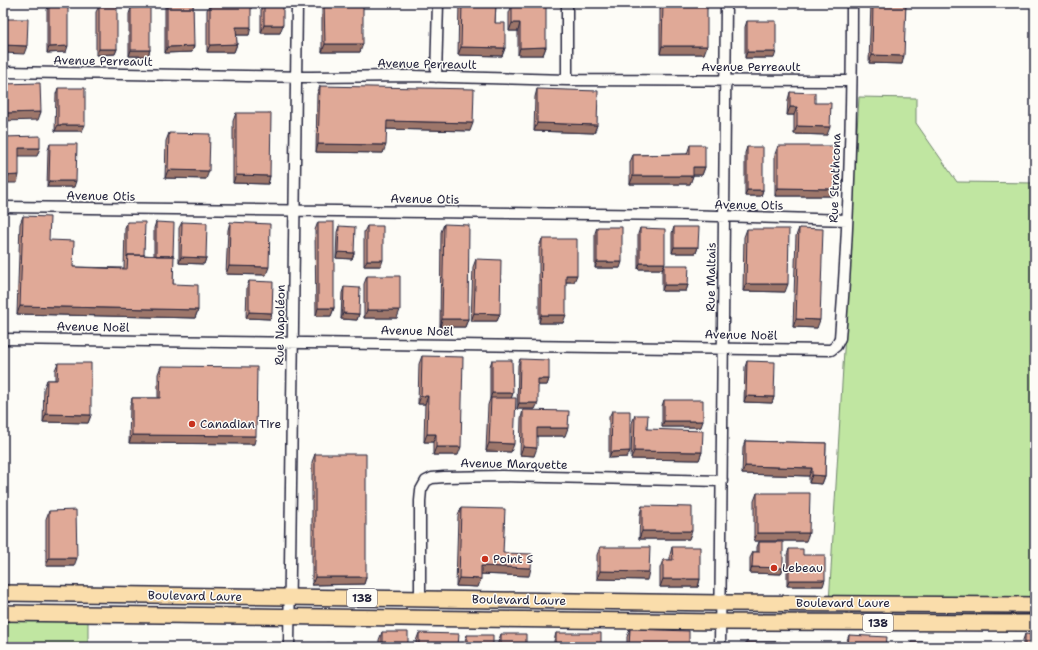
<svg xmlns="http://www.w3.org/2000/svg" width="1038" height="650" viewBox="0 0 1038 650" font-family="'Shantell Sans',sans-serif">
	<rect width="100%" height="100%" fill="#fdfcf7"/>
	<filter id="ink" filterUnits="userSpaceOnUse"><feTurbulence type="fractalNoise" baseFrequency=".025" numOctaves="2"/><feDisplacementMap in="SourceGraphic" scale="8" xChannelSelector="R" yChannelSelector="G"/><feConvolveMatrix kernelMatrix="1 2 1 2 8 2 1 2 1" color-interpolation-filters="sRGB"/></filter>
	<g filter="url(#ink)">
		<path fill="#c0e6a1" stroke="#71846e" d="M859,97L916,98V123L957,182L1035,183V603H829Z
			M3,613L88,614V647H3Z"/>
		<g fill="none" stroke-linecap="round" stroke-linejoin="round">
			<defs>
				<path id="minor" d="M567,3V80
					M3,72L311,77L412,76L567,80L851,81
					M436,77L438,3
					M3,207L683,215L847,220
					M3,339L831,350L836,346L840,338C849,227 852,115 852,3
					M420,599V501L421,490L426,481L432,478L444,477L502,476L722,481
					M289,647L297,3
					M720,647L726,3"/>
				<path id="highway" d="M3,593L721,603L1035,605
					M3,613L720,622L1035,623"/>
			</defs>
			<use href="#minor" stroke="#22223b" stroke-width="13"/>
			<use href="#highway" stroke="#22223b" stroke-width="18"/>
			<use href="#minor" stroke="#fdfcf7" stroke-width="10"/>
			<use href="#highway" stroke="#faddab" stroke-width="15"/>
		</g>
		<path fill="#c19182" stroke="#22223b" d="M165,3H193L192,52L165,53Z
			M210,3H283L280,33H261V5H251L249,35H236L237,44L234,52H207V10Z
			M322,3H363L360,52H322Z
			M459,3H496L495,23L505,48L502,56L458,55Z
			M660,3H707L704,54H660Z
			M871,3H906L902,64L869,63Z
			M49,4L66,52L47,53V10Z
			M512,5L546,47L543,55H518V31H509V13Z
			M99,6L117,49L115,54L96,55V12Z
			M131,8L150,50L148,56H129V14Z
			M747,21L774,58H745V27Z
			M320,86L470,131L386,129L383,153L316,152L317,94Z
			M58,88L82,131H55L56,94Z
			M537,89L597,125L594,133L534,131L535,97Z
			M790,92L815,103L827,135L794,134V115H787L788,100Z
			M236,113L270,176L268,184L233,183V121Z
			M169,133L206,179L165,178L166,141Z
			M50,144L74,187H47L48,150Z
			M690,145L705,167L702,175H693L690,184H630V162L633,155L687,154Z
			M778,146L833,196H775V154Z
			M747,147L763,190L761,196H745V153Z
			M23,216L49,240L73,267L124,268L125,228L127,222L144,255L154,256V228L156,222L173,256V284L198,310L195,318L17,314L20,224Z
			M182,222L206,258L204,264L179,263V228Z
			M230,222L266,275L226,274L228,230Z
			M318,222L334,308L331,316H316L315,230Z
			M444,224L468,319L465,327H440L441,232Z
			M339,226L354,253L352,259L336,258L337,232Z
			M367,226L381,266H364V232Z
			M597,227L620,268H595V233Z
			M674,227L698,247L696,253H672V233Z
			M640,228L665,263L662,269H638V234Z
			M799,228L817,328L793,327L796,236Z
			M747,229L785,292L743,291L744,237Z
			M542,239L574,282H566L563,323H539V247Z
			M476,259L500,314L497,321H471L473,267Z
			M664,265L688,285L686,291H662V271Z
			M367,276L397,318H364V284Z
			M249,281L272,313L270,319L246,318L247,287Z
			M344,287L359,314L357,320L341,319L342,293Z
			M422,356L458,455H433V442H424L425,404H418L419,364Z
			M520,359L549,379L547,385H538L535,409H517L518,365Z
			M492,360L513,393L511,398V452L486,451L488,405L490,399V366Z
			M747,361L774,397L772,403L744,402L745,367Z
			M58,363L91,415L88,423L43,422L44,388L47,380H55V370Z
			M161,366L254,444L129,443L130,406L132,398H158V374Z
			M664,400L701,427H662V406Z
			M523,410L565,436H537L534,456L520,455L521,418Z
			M612,411L630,451L627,457L609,458V417Z
			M635,415L647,429L702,452L699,460L631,459L632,423Z
			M745,441L826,443L825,476L822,484L809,483V476L742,474L743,448Z
			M315,454L366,577L364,584L312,585V462Z
			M757,493L806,541H754V501Z
			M642,506L689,539H639L640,514Z
			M461,508L503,553L529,576L481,574L478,587L456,586L458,516Z
			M49,511L74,566H46V519Z
			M759,542L783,568L781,574L750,573V558L753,552H757V547Z
			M600,547L647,580L597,579V555Z
			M672,547L700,579L698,587H660V568L663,560H670V555Z
			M789,549L803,555L823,586H787V555Z
			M630,629L689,647H627V637Z
			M382,632L408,647H379V640Z
			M419,633L458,647H416V641Z
			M556,633L601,647H554V641Z
			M501,634L526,647H498V642Z
			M1025,634L1035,647H1023V640Z
			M467,635L493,647H464V643Z
			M849,635L886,647H846V643Z"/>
		<path fill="#9d766a" stroke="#22223b" d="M244,3H262L261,5H244Z
			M512,23H520L518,31H509Z
			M264,25H283L280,33H261Z
			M236,27H251L249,35H234Z
			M237,44L234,52H207L210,45Z
			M325,44H363L360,52H322Z
			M3,45L27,46L24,54L3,53Z
			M68,46L66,52L47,53L49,47Z
			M194,46L192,52L165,53L167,47Z
			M662,46H707L704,54H660Z
			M461,47L505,48L502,56L458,55Z
			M546,47L543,55H518L520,48Z
			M99,49H117L115,54L96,55Z
			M131,50H150L148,56H129Z
			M747,52H776L774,58H745Z
			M872,55L904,56L902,64L869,63Z
			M790,107H797L794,115H787Z
			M41,112L38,120L3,121V113Z
			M387,121L473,123L470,131L384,129Z
			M537,123L597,125L594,133L534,131Z
			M58,125H85L82,131H55Z
			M797,126L830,127L827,135L794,134Z
			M318,144L386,145L383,153L316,152Z
			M19,148H40L37,156H16Z
			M693,167H705L702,175H690Z
			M168,170L209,171L206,179L165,178Z
			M19,175L17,183H3V176Z
			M236,175L270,176L268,184L233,183Z
			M633,176H693L690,184H630Z
			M49,181H76L74,187H47Z
			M778,188L835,189L833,196H775Z
			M747,190H763L761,196H745Z
			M674,247H698L696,253H672Z
			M338,252L354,253L352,259L336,258Z
			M181,257L206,258L204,264L179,263Z
			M367,260H383L381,266H364Z
			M597,262H622L620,268H595Z
			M640,263H665L662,269H638Z
			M229,266L269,267L266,275L226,274Z
			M566,275H577L574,282H563Z
			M746,284H788L785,292L743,291Z
			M664,285H688L686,291H662Z
			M20,306L198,310L195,318L17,314Z
			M318,308H334L331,316H316Z
			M367,310H400L397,318H364Z
			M249,312L272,313L270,319L246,318Z
			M343,313L359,314L357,320L341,319Z
			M474,313L500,314L497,321H471Z
			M541,315H566L563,323H539Z
			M442,319H468L465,327H440Z
			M796,319L820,320L817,328L793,327Z
			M538,379H549L547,385H536Z
			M492,393H513L511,399H490Z
			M421,396H428L425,404H418Z
			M746,396L774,397L772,403L744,402Z
			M519,403H538L535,409H517Z
			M46,414L91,415L88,423L43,422Z
			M664,421H703L701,427H662Z
			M537,428H568L565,436H534Z
			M427,434H436L433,442H424Z
			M132,435L256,436L254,444L129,443Z
			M489,443L514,444L511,452L486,451Z
			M436,447H461L458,455H433Z
			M523,447L537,448L534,456L520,455Z
			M630,451L627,457L609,458L611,452Z
			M634,451L702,452L699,460L631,459Z
			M745,466L812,468L809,476L742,474Z
			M812,475L825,476L822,484L809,483Z
			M642,531H692L689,539H639Z
			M757,533H809L806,541H754Z
			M49,558H77L74,566H46Z
			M481,566L531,568L529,576L479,574Z
			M752,567L783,568L781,574L750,573Z
			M600,571L649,572L647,580L597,579Z
			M315,577H366L364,584L312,585Z
			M459,578L481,579L478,587L456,586Z
			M663,579H700L698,587H660Z
			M789,580H825L823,586H787Z"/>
		<path fill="#e0a997" stroke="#22223b" d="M167,3H193L194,46L167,47Z
			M210,3H251V27H236L237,44L210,45Z
			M264,3H283V25H264Z
			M324,3H363V44H325Z
			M462,3H496L495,23H505V48L461,47Z
			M663,3H707V46H662Z
			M873,3H906L904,56L872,55Z
			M49,4H68V46L49,47Z
			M512,5H546V47L520,48V23H512Z
			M99,6H117V49H99Z
			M150,7V50H131V8Z
			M3,19H28L27,46L3,45Z
			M747,21H776V52H747Z
			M40,83L41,112L3,113V84Z
			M320,86L474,89L473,123L387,121L386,145L318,144Z
			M58,88H85V125H58Z
			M537,89L598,91L597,125L537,123Z
			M790,92L815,93V103H831L830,127L797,126V107H790Z
			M236,113H271L270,176L236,175Z
			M169,133L210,134L209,171L168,170Z
			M40,136V148H19V175L3,176V137Z
			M50,144H77L76,181H49Z
			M690,145H705V167H693V176H633V155L690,154Z
			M778,146H836L835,189L778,188Z
			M747,147H763V190H747Z
			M23,216L50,217L49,240L74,241L73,267L127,269L128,255L174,256L173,284L198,285V310L20,306Z
			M127,222H145L144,255H128L127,257Z
			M156,222L174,223L173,256H156Z
			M182,222L207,223L206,258L181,257Z
			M230,222L270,224L269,267L229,266Z
			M318,222H334V308H318Z
			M444,224L469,225L468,319H442Z
			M339,226L355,227L354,253L338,252Z
			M367,226H383V260H367Z
			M597,227H622V262H597Z
			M674,227H699L698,247H674Z
			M640,228L665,229V263H640Z
			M799,228L823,229L820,320L796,319Z
			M747,229H789L788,284H746Z
			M542,239H577V275H566V315H541Z
			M476,259L501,260L500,314L474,313Z
			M664,265H689L688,285H664Z
			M367,276H400V310H367Z
			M249,281L273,282L272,313L249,312Z
			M344,287L360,288L359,314L343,313Z
			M422,356L463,357L461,447H436V434H427L428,396H421Z
			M520,359L549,360V379H538V403H519Z
			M492,360H512L513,393H492Z
			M747,361L775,362L774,397L746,396Z
			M58,363H91V415L46,414L47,380H57Z
			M161,366L257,367L256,436L132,435V398H160Z
			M491,398H516L514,444L489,443Z
			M664,400H703V421H664Z
			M523,410L569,411L568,428H537V448L523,447Z
			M612,411H630V451L611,452Z
			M635,415H648L647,429L703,431L702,452L634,451Z
			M745,441L826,443L825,476L812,475V468L745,466Z
			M315,454H366V577H315Z
			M757,493H810L809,533H757Z
			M642,506L692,507V531H642Z
			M461,508L505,509L503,553L532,554L531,568L481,566V579L459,578Z
			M76,510L77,558H49V511Z
			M759,542H783V568L752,567L753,552H759Z
			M600,547H650L649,572L600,571Z
			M672,547H700V579H663V560H673Z
			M789,549H803V555H825V580H789Z
			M630,629L689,631V647H643L629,646Z
			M382,632H408V647H382Z
			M419,633L459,634L458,647H419Z
			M556,633H601V647H556Z
			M501,634H526V647H501Z
			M1025,634L1035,635V647H1025Z
			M467,635H493V647H467Z
			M849,635L887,637L886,647H848Z
			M746,642H781V647H746Z
			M911,642H938V647H911Z
			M327,643L353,644V647H327Z
			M818,645H834V647H818Z"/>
	</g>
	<g fill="#c8321e" stroke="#fdfcf7" stroke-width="1.5">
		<circle cx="192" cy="424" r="4"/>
		<circle cx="485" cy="559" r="4"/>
		<circle cx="774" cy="568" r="4"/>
	</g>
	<g text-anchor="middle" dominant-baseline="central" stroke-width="3" stroke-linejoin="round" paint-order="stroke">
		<g fill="#fdfcf7" stroke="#646373" stroke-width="1">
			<rect x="347" y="589" width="30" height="18" rx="3"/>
			<rect x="863" y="614" width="30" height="18" rx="3"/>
		</g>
		<g font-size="11" font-weight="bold" fill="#22223b">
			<text x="362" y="598">138</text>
			<text x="878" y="623">138</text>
		</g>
		<g font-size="12" fill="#22223b" stroke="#fdfcf7">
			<text transform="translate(103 61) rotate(1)">Avenue Perreault</text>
			<text transform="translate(427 64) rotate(1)">Avenue Perreault</text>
			<text x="751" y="67">Avenue Perreault</text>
			<text transform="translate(835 178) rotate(-88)">Rue Strathcona</text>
			<text transform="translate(101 196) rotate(1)">Avenue Otis</text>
			<text transform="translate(425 199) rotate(1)">Avenue Otis</text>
			<text transform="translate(749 205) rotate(1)">Avenue Otis</text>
			<text transform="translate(711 277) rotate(-89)">Rue Maltais</text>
			<text transform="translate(280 325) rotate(-89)">Rue Napoléon</text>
			<text transform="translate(93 327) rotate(1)">Avenue Noël</text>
			<text transform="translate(417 331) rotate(1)">Avenue Noël</text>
			<text transform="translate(741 335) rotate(1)">Avenue Noël</text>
			<text transform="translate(514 464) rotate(1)">Avenue Marquette</text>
			<text transform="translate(195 596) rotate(1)">Boulevard Laure</text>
			<text transform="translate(519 600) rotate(1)">Boulevard Laure</text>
			<text x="843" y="603">Boulevard Laure</text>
		</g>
		<g font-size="12" fill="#22223b" stroke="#fdfcf7" text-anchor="start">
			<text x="200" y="424">Canadian Tire</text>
			<text x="493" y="559">Point S</text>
			<text x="782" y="568">Lebeau</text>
		</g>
	</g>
	<rect width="1038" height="650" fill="none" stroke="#fdfcf7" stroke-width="16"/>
	<rect x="8" y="8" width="1022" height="634" fill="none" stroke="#22223b" stroke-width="1.5" filter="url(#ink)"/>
</svg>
